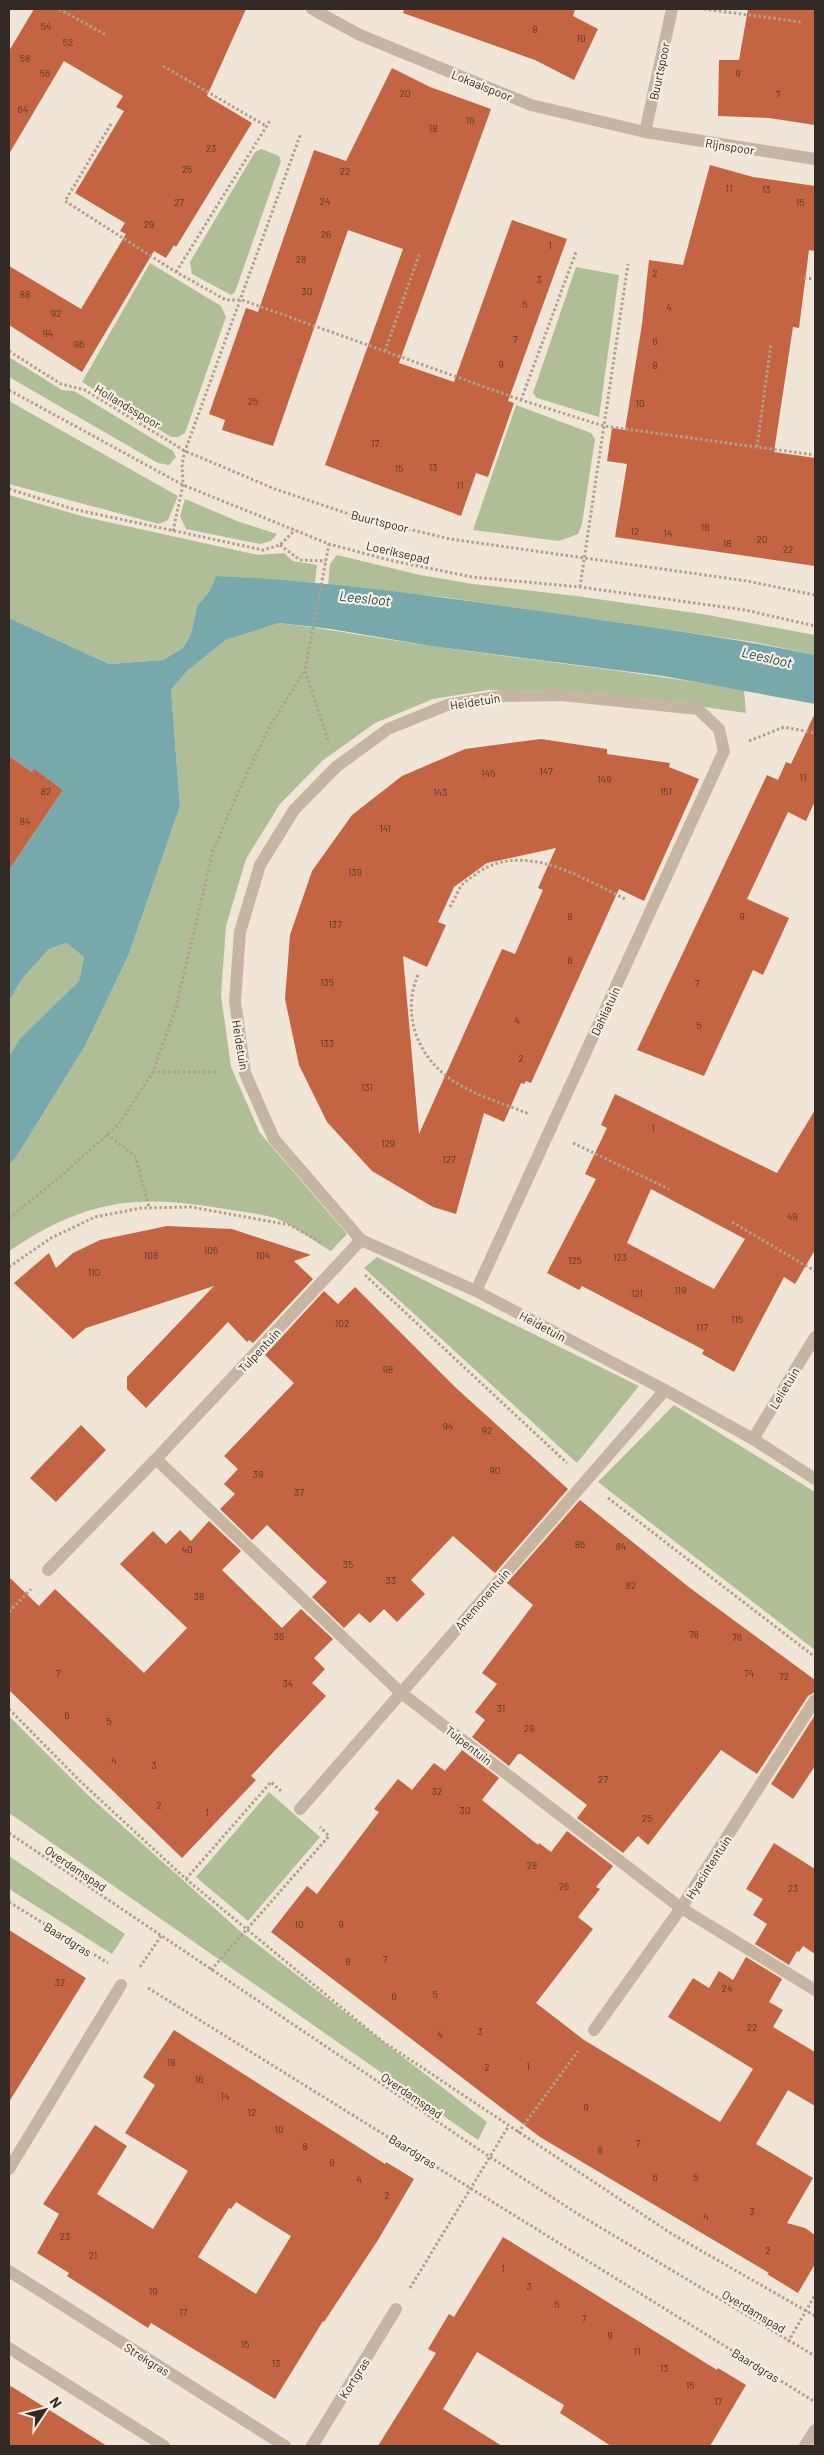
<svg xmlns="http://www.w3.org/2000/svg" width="824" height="2455" viewBox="0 0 824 2455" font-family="Barlow,sans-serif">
	<rect width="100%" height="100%" fill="#f0e5d7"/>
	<path fill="#b0be98" d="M261,149L279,156L281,161L235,292L231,295L192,274L190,262L255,152Z
		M150,263L221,306L226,317L185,433L178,437H171L82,382Z
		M576,267L619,275L599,417L537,398L533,393Z
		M9,357L62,390L74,391L173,451L176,457L169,465L158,463L9,377Z
		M9,401L178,496L168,520L159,524L9,484Z
		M516,405L591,433L595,439L582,524L578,534L559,541L473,530Z
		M9,495L85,517L258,555L284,553L293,561L317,565L315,583L216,576L209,592L197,606L191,634L183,648L163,660L109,664L9,618Z
		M185,499L237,521L277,534L271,541L260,544L186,529L180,516Z
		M337,555L420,575L473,584L576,596L702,614L815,635V655L754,642L443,597L328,585L330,564Z
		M279,623C330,629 381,639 432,646C536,661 641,672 744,690L746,713L684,704L546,690H488L433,699L375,723L322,761L280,804L246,859L226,926L221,995L231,1067L260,1133L347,1234L331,1251C315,1242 292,1224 275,1218C257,1213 237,1211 219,1208C132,1193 82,1202 9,1251V1164L15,1159L85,1046L129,954L180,806L171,690L187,671L226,640Z
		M66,943L84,957L79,981L21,1039L9,1057V1001L22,979L49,949Z
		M377,1257L639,1386L577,1463L364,1268Z
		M674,1405L815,1492V1650L598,1482Z
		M9,1716L90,1797L240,1931L487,2122L478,2140L9,1813Z
		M269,1792L320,1837L248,1921L196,1877Z
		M9,1856L125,1934L112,1954L9,1889Z"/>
	<path fill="#77a8ac" d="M216,576C329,581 442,597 554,613C641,626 729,637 815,655V704L663,676L431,646L331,629L279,623L226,640L187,671L171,690L180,806L129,954L85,1046L15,1159L9,1164V1057L20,1039L79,981L84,957L66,943L49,949L22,979L9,1001V870L63,790L34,770L32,772L9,756V618L109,664L163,660L183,648L191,634L197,606L209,592Z"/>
	<path fill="#c36542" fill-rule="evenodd" d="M34,9H246L207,96L252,123L176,247L174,245L166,258L154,251L82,372L9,325V266L81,309L126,234L120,231L125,223L75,193L124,111L116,107L123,96L64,61L9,154V51Z
		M404,9H575L573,16L598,29L574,80L535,60L403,13Z
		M748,9H815V125L769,118L718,116L719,60H739Z
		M392,68L430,87L491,109L399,363L454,382L512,220L567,239L508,401L514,403L488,477L476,473L461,516L325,465L403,249L348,230L273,446L222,430L225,420L209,414L246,308L258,312L314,150L346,161Z
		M710,165L753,177L815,186V251L809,250L799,328L793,327L774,452L815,458V566L615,537L627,464L607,461L612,428L625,430L642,324L649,260L683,265Z
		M815,713V801L806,821L788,812L747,899L789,918L763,975L753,970L704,1076L637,1050L767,775L778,780L786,762L791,764Z
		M541,739L607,749V754L670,763L669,767L699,779L644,901L619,889L531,1083L526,1081L524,1084L521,1083L504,1122L484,1113L456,1214L433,1207L372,1171L327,1122L299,1065L285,999L290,935L312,871L352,815L402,776L465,749ZM556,848L538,888L543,890L515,954L502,949L419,1134L403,956L427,967L446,925L438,922L454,887L487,863Z
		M9,756L32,772L34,769L63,790L9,870Z
		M615,1094L777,1173L815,1110V1250L795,1284L784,1277L734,1372L702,1354L704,1350L582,1286L579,1290L547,1273L596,1179L585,1174L607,1128L601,1125ZM651,1189L745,1239L714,1289L627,1243Z
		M167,1226L232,1229L311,1255L294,1261L313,1279L253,1343L249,1340L247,1342L228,1322L146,1408L127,1389V1377L214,1286L86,1328L73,1339L14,1283L49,1253L56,1268L73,1253L100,1240Z
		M355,1287L456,1388L568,1489L495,1573L453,1536L411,1580L425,1594L397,1622L384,1609L370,1623L359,1613L344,1628L312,1597L327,1582L315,1571L267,1525L252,1540L220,1509L235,1494L224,1484L238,1469L224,1456L294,1383L265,1355L324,1291L338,1304Z
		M81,1425L106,1450L56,1502L30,1478Z
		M580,1500L690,1588L815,1680V1692L808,1696L757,1774L721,1750L648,1845L638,1836L623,1853L577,1818L587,1805L521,1754H518L509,1766L472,1737L485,1720L475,1712L497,1684L482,1673L533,1605L507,1583Z
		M209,1521L241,1551L222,1570L255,1602L282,1628L301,1609L333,1639L314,1658L325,1669L312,1683L326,1696L251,1776L256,1780L182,1858L9,1690V1577L39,1606L55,1589L144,1673L187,1628L120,1564L153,1531L166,1544L180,1530L191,1541Z
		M815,1715V1766L793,1799L771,1784Z
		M462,1750L499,1778L482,1800L538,1845L539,1843L551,1852L567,1831L613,1866L596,1887L600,1889L578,1917L593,1929L536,2003L584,2040L720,2122L753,2069L668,2017L693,1978L709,1988L719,1971L733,1980L746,1957L782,1979L769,2002L783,2010L773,2027L815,2052V2106L788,2090L756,2144L813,2178L787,2223L805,2228L815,2235V2264L798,2293L767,2274L769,2273L540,2137L271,1932L307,1886L317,1894L379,1812L374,1809L398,1779L412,1790L434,1763L445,1771Z
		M774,1843L815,1869V1954L803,1946L799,1952L797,1951L789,1965L755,1944L767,1924L753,1915L763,1899L746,1889Z
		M9,1930L86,1978L9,2102Z
		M174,2030L385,2164L386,2162L414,2179L378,2240L324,2322L323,2321L275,2399L151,2323L148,2328L67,2276L69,2273L37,2253L59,2214L43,2204L95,2125L127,2146L97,2194L153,2229L188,2171L125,2133L155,2085L143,2077ZM236,2202L291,2236L256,2294L198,2257L229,2208L231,2209Z
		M503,2237L717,2370L718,2368L746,2385L710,2446H611L560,2413L564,2405L477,2352L443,2409L502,2446H378L436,2353L428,2349L449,2314L454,2317Z
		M9,2385L107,2446H9Z"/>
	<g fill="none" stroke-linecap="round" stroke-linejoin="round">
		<path stroke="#b39f8e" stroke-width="3" stroke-dasharray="2.5 2.5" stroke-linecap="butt" d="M59,9L106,35
			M704,9L801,22
			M163,66L266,126
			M111,124L65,201L176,272L226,300H242L521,400L604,426L815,455
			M176,272L271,119
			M804,278L815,279
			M9,351L61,384L85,390L185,451L275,489L358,517L450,539L747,581L815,595
			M385,351L419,255
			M9,390L183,485L329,544L389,560L472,577L580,587L745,610L815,626
			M521,400L576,252
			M757,447L771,344
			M9,489L73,509L263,550L280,545L295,530
			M173,531L183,485L182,464L185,451L301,133
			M280,545L300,560L326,561
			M580,587L628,264
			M328,740L305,670L329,544
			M749,741L784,727L815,733
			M450,907C454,900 457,893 461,886C465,881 471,878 476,874C523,839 584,879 627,900
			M418,975C401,1015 418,1059 455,1082C477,1096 505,1104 529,1114
			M153,1072H218
			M107,1134L135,1156L149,1207
			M573,1143L669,1189
			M9,1218L61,1176L119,1124L153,1072L176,1007L213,851L238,792L270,726L305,670
			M732,1222L815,1271
			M9,1267L51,1238L95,1217L141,1208L191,1207L290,1225L322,1243
			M365,1275L567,1463
			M608,1498L815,1657
			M9,1612L31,1589
			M9,1709L81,1782L186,1879L382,2041L672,2234L815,2316
			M9,1833L490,2157L578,2214L815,2356
			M186,1879L271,1782L281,1791
			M9,1902L108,1963
			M140,1967L161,1936
			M211,1970L329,1836L320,1827
			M148,1988L815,2402
			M518,2133L578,2051
			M410,2288L508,2127
			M788,2342L815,2295"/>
		<path stroke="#c7b5a4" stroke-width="12" d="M312,9L360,35L531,105L645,132L815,159
			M645,132L672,9
			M361,1240L156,1459L400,1692L681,1908L815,1990
			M476,1291L724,751L719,729L698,709L561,695L502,696L447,705L388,729L336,767L294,810L260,865L240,932L235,1001L245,1073L274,1139L361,1240L476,1291L665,1390L753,1439L815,1479
			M753,1439L815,1337
			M48,1570L156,1459
			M300,1809L665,1390
			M594,2030L681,1908L815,1700
			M9,2169L121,1985
			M9,2271L285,2446
			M9,2348L164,2446
			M312,2446L396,2309
			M805,2446L815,2430"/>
	</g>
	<g text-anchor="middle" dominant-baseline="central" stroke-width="4.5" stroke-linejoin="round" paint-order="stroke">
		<g font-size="10" fill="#57392c">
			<text x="46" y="26">54</text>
			<text x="535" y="29">8</text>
			<text x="581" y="38">10</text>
			<text x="68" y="42">52</text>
			<text x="25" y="58">58</text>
			<text x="45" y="73">56</text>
			<text x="738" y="73">9</text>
			<text x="405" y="93">20</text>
			<text x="778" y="94">7</text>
			<text x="23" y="109">64</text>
			<text x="470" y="120">16</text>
			<text x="433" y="128">18</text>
			<text x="211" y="148">23</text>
			<text x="187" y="169">25</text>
			<text x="345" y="171">22</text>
			<text x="729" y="188">11</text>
			<text x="766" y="189">13</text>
			<text x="325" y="201">24</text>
			<text x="179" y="202">27</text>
			<text x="800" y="202">15</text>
			<text x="149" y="224">29</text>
			<text x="326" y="234">26</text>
			<text x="550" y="245">1</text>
			<text x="301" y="259">28</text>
			<text x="655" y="273">2</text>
			<text x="539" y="279">3</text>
			<text x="307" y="291">30</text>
			<text x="25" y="294">88</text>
			<text x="525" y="304">5</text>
			<text x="669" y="307">4</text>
			<text x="56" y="313">92</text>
			<text x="48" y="333">94</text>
			<text x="515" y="339">7</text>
			<text x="655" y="341">6</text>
			<text x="79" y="344">96</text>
			<text x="501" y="364">9</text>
			<text x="655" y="365">8</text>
			<text x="253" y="401">25</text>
			<text x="640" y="403">10</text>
			<text x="375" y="443">17</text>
			<text x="433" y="467">13</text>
			<text x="399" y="468">15</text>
			<text x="460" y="485">11</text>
			<text x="705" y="527">16</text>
			<text x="635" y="531">12</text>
			<text x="668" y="533">14</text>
			<text x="762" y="539">20</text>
			<text x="727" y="543">18</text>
			<text x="788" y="549">22</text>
			<text x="546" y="771">147</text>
			<text x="488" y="773">145</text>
			<text x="803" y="777">11</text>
			<text x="604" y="779">149</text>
			<text x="46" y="791">82</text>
			<text x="666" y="791">151</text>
			<text x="440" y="792">143</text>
			<text x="25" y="821">84</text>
			<text x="385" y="828">141</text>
			<text x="355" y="872">139</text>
			<text x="570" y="916">8</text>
			<text x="742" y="916">9</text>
			<text x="335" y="924">137</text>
			<text x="570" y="960">6</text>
			<text x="327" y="982">135</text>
			<text x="697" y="983">7</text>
			<text x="517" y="1020">4</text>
			<text x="699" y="1025">5</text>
			<text x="327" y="1043">133</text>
			<text x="521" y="1058">2</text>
			<text x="367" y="1087">131</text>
			<text x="653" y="1128">1</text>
			<text x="388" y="1143">129</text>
			<text x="449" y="1159">127</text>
			<text x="792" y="1216">49</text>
			<text x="211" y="1250">106</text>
			<text x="151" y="1255">108</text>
			<text x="263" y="1255">104</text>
			<text x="620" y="1257">123</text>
			<text x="575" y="1260">125</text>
			<text x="94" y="1272">110</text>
			<text x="680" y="1290">119</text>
			<text x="637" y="1293">121</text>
			<text x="737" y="1319">115</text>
			<text x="342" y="1323">102</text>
			<text x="702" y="1327">117</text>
			<text x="388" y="1369">98</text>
			<text x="448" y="1426">94</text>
			<text x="487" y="1430">92</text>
			<text x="495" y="1470">90</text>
			<text x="258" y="1474">39</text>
			<text x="299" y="1492">37</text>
			<text x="580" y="1544">86</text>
			<text x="621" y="1546">84</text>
			<text x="187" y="1549">40</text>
			<text x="348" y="1564">35</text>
			<text x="391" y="1580">33</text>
			<text x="631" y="1585">82</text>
			<text x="199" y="1596">38</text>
			<text x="694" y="1634">78</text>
			<text x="279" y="1636">36</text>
			<text x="737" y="1637">76</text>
			<text x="58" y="1673">7</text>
			<text x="749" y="1673">74</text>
			<text x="784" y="1676">72</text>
			<text x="288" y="1683">34</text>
			<text x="501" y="1708">31</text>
			<text x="67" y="1715">6</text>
			<text x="109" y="1721">5</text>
			<text x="529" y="1728">29</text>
			<text x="114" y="1760">4</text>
			<text x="154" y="1765">3</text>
			<text x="603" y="1779">27</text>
			<text x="437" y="1791">32</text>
			<text x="159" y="1805">2</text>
			<text x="465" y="1810">30</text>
			<text x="207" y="1812">1</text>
			<text x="647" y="1818">25</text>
			<text x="532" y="1865">28</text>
			<text x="564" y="1886">26</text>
			<text x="793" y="1888">23</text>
			<text x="299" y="1924">10</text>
			<text x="341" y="1924">9</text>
			<text x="385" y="1959">7</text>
			<text x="348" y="1961">8</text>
			<text x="60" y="1982">32</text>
			<text x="727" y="1988">24</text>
			<text x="435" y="1994">5</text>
			<text x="394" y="1996">6</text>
			<text x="752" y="2027">22</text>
			<text x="480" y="2031">3</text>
			<text x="440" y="2034">4</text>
			<text x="171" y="2062">18</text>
			<text x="528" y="2066">1</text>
			<text x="487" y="2067">2</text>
			<text x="199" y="2079">16</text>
			<text x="225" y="2096">14</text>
			<text x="586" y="2107">9</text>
			<text x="252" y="2112">12</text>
			<text x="279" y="2129">10</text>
			<text x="638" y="2143">7</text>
			<text x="305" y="2146">8</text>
			<text x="600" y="2150">8</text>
			<text x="332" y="2162">6</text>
			<text x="655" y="2177">6</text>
			<text x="696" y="2177">5</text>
			<text x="359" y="2179">4</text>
			<text x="387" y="2195">2</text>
			<text x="752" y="2211">3</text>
			<text x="706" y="2216">4</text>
			<text x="65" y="2236">23</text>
			<text x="768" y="2250">2</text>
			<text x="93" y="2255">21</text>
			<text x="503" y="2268">1</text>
			<text x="529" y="2286">3</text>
			<text x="153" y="2291">19</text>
			<text x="557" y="2304">5</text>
			<text x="183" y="2312">17</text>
			<text x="584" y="2318">7</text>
			<text x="610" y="2335">9</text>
			<text x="245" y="2344">15</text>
			<text x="637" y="2351">11</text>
			<text x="276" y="2363">13</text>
			<text x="664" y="2368">13</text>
			<text x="690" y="2385">15</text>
			<text x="718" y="2401">17</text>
		</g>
		<g font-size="12" fill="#332a25" stroke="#f8efe3">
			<text transform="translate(659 71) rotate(-78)">Buurtspoor</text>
			<text transform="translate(482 85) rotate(22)">Lokaalspoor</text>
			<text transform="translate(730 146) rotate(9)">Rijnspoor</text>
			<text transform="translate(128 406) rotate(31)">Hollandsspoor</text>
			<text transform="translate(380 521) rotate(14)">Buurtspoor</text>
			<text transform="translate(398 552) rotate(13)">Loeriksepad</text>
			<text transform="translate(475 701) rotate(-9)">Heidetuin</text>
			<text transform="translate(605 1011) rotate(-65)">Dahliatuin</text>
			<text transform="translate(241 1045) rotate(81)">Heidetuin</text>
			<text transform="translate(543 1326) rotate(28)">Heidetuin</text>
			<text transform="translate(259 1350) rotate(-47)">Tulpentuin</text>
			<text transform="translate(784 1388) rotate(-59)">Lelietuin</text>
			<text transform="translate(482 1599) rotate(-49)">Anemonentuin</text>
			<text transform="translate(469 1745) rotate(38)">Tulpentuin</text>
			<text transform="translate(708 1867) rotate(-57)">Hyacintentuin</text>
			<text transform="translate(76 1868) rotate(34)">Overdamspad</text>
			<text transform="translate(68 1939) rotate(32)">Baardgras</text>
			<text transform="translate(412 2095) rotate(34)">Overdamspad</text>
			<text transform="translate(413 2151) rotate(32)">Baardgras</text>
			<text transform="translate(754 2311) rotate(31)">Overdamspad</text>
			<text transform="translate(147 2359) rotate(32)">Strekgras</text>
			<text transform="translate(756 2365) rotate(32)">Baardgras</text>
			<text transform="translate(354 2378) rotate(-58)">Kortgras</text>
		</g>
		<g font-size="14" font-style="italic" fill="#1c4d52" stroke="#f8efe3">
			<text transform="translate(365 598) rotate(6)">Leesloot</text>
			<text transform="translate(767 657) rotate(13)">Leesloot</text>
		</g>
	</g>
	<rect width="824" height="2455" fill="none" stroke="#332a25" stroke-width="20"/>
	<g transform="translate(45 2410) rotate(55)" stroke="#f8efe3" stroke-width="4" paint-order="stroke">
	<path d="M0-4L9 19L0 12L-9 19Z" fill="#332a25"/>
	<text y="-8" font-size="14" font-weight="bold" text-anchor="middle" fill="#332a25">N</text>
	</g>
</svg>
